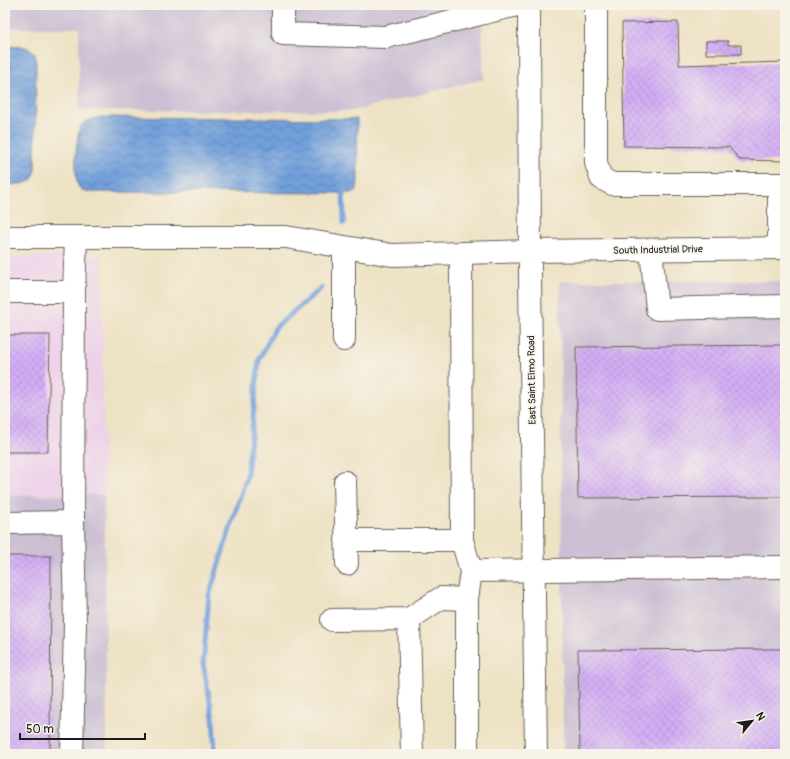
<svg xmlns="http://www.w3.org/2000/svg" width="790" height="759" viewBox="0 0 790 759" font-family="Pangolin,sans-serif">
	<defs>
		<pattern id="water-waves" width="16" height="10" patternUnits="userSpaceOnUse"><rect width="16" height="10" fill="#719fda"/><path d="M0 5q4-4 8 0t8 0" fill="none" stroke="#5c81b0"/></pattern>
		<pattern id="building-cross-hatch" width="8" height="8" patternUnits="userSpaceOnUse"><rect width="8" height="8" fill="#d3aef6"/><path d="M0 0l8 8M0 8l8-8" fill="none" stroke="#b595d2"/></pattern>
	</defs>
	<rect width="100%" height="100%" fill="#f7f3e8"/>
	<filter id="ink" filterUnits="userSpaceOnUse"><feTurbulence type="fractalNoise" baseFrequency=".025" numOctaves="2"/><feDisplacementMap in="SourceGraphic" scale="8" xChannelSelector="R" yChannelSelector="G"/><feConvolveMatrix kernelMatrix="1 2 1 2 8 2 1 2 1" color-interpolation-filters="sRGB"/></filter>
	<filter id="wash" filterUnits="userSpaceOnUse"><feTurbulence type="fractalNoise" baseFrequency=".012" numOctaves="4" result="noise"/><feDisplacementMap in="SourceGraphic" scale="16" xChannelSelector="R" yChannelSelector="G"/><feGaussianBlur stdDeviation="0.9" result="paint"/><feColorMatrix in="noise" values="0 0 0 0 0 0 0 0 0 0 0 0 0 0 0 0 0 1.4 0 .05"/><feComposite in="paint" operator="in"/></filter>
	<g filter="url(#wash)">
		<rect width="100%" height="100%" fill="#eee2c4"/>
		<path fill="#edd1e9" d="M5,256H102L104,495L5,496Z"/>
		<path fill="#ccbfd4" d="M5,5H483L482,35L484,79L352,111L79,110V28H5Z
			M560,281H785V754H563Z
			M104,495L107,754H5V496Z"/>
		<path fill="url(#water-waves)" stroke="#465e7b" d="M5,46L26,47L35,54L36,65L35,173L31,181L21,184L5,185Z
			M101,117L357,119L358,181L357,190L352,193L86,192C84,191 80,189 79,187C73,180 76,133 81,126C85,120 94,119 101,117Z"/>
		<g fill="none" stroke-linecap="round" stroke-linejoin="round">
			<path stroke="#719fda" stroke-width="5" d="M343,186L344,223
				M215,754L213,717L203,664L209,596L247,475L259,360L275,328L321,288"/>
		</g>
		<g id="blocks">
			<path fill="url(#building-cross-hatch)" d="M678,22L679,65L785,62V161L740,160L729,147L624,146L622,23Z
				M706,41H728V45H741V54H706Z
				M5,335H50L48,452H5Z
				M785,345V497L578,498L576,347Z
				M5,556H51L50,754H5Z
				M785,649V754H580L578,650Z"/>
		</g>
	</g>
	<g filter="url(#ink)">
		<use href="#blocks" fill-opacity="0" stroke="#666157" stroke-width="1"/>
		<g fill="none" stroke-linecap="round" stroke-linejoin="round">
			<defs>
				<path id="minor" d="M283,5V34L386,37L517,5
					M529,5L530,277L536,754
					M596,5V163L601,178L612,184H779
					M5,237H286L392,255L531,251L785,248
					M344,247V340
					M779,248V184H785
					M651,250L657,309L785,306
					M461,253L462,540L471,571
					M5,292H74L76,237
					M345,482L347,564
					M5,523L73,522L74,292
					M346,540H462
					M332,620L409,619
					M72,754L75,623L73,522
					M412,754L409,619L441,598L467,599
					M467,754V599L471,571L785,567"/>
			</defs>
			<use href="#minor" stroke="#666157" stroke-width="24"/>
			<use href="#minor" stroke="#fff" stroke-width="22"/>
		</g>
	</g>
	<g text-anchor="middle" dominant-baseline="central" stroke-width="3" stroke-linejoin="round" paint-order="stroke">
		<g font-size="10" fill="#1c1c1c" stroke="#f7f3e8">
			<text transform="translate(658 250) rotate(-1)">South Industrial Drive</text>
			<text transform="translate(532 380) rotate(-91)">East Saint Elmo Road</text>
		</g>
	</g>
	<rect width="790" height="759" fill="none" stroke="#f7f3e8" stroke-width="20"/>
	<g transform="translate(752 721) rotate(61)" stroke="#f7f3e8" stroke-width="3" paint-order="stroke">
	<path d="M0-3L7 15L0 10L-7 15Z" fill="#1c1c1c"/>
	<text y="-6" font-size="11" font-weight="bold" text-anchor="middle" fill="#1c1c1c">N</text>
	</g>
	<path d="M20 733v6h125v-6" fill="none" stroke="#1c1c1c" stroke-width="2"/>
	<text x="26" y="733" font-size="12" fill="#1c1c1c" stroke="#f7f3e8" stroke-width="3" paint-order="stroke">50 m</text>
</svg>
